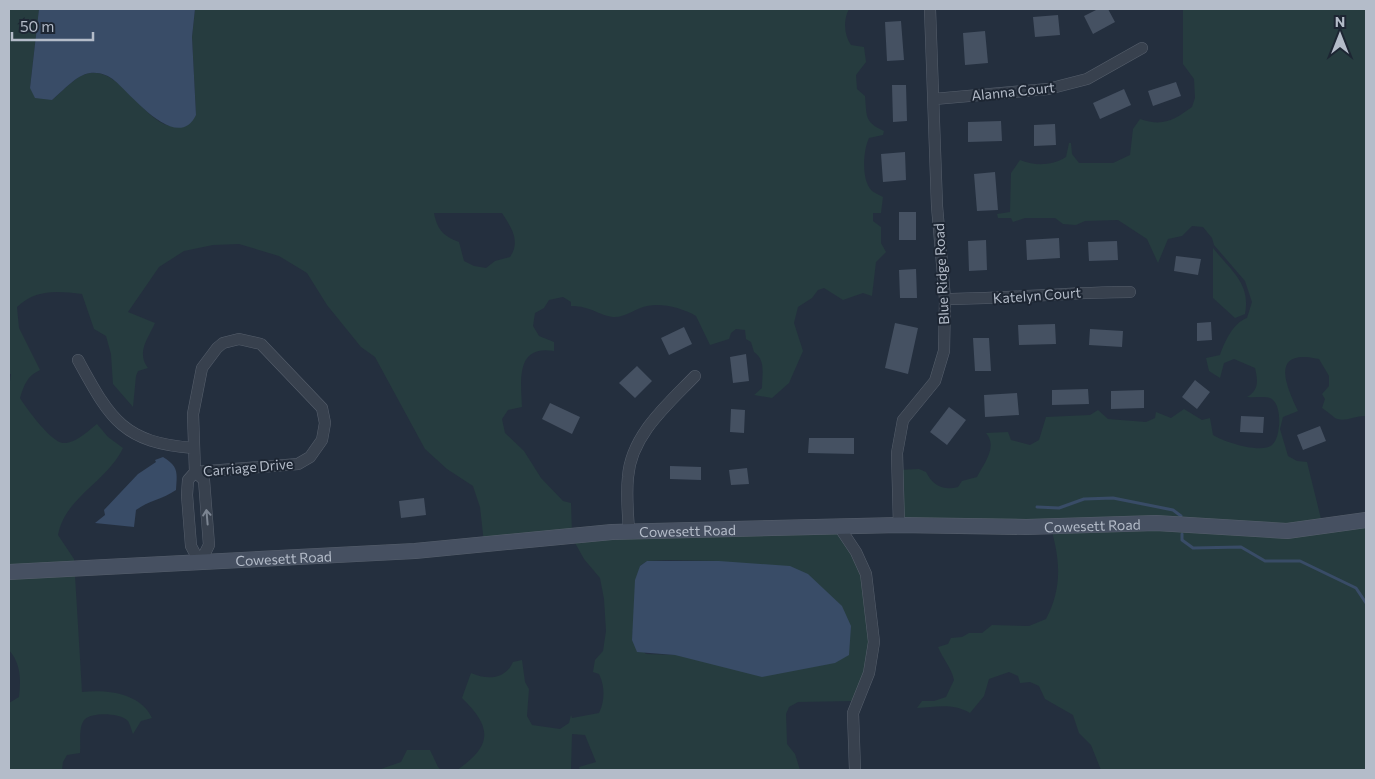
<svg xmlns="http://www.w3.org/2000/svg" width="1375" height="779" viewBox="0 0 1375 779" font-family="Commissioner,sans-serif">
	<rect width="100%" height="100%" fill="#242f3e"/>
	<path fill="#263c3f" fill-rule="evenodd" d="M9,9H39L30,88L52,100C63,91 76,75 90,73C126,69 147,133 180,126C186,125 191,119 196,115L192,37L195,9H849C843,20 844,35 851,45L864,47L866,62L856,75L857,89L865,96C867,116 864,122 884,131L883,135L869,138C863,150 861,181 872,191C875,193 879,195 883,197L881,213H873V221L881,227V243L886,252L876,262L872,296L863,293L843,300L824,288L818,290L812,298L798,307L794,323L803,351L789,383L772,398L754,395L762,388C762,374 766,360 754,352L751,342L746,339L745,330L736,329L731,333L729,339L710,345L696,316C682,308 663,303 647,306C636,308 625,318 613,317C598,315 591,306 571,306V302L563,297L549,300L544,308L535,313L533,326L539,336L554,342V351C515,344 521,382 522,407L508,410L502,419L505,433L524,451L541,478L563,501L571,503L572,533L842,528L865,573L872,660L854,701L798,702L789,707L786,714L787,744L795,754L800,770H580L579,767L596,762L585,735L572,734L571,770H457C492,746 493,728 462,698L471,673C487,680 505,680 513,662L522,660L525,682L529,689L527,716L532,725L560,729L569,723L571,715L572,718L599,713C605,701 605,686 599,674L593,672L595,660L603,651L606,631L604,599L600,578L584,559L574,541L484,543L480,507L473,486L447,469L425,449L375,357L361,347L327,305L307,273L279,256L239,244L213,245L184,251L159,267L128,312L155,323C148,339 136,352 148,368L138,371L136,376L133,407L113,384L111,354L106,336L94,329L82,294C57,291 36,289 17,307L19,328L40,370C27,376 24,385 20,398C26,408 51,442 63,443C75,444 88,431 97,424L108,437L123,448C107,482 65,497 58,535L74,559L82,692C106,689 141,693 152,718L141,721L133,734C131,729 130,723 127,720C119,713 93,712 85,719C78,726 81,744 80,753L67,755L63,762L62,770H9V703L19,697C21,679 21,664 9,650V389L11,374H9ZM434,213H502C511,227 521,241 510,257L495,261L486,268L474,266L464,261L459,242C443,236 437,229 434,213ZM667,560L719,561L675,655L646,654L632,640L640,566L647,561Z
		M1183,9H1366V416C1356,415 1344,423 1335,418C1331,415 1327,411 1322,408L1325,399L1322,394L1329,386V376L1319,359C1270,348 1285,384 1298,411L1283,417L1280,429L1288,456L1297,461L1307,462L1323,527L1366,522V770H1101L1091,745L1079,733L1073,715L1045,699L1039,686L1030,682L1020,683L1018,676L1009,672L989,679L984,696L970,713C953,703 936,707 917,708L922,701H934L946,697L954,680C951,667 943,659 938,647L948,644L951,638L962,637L969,633H982L992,625L1029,626L1046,619C1063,587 1060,558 1050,525H903L898,470L919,469L926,472C933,486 944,491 958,487L962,481L977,477C984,463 998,447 986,433L1008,432L1011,440L1030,445L1039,440L1046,417L1090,415L1098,410L1108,419L1146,422L1155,418L1156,412L1171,418L1184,409L1202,420L1210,418L1213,435C1224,442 1261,454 1272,445C1281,438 1283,403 1270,398C1264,396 1254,398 1247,397C1259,390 1258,381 1255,368L1234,359L1224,363L1220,378L1209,371L1206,358L1220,355C1225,341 1233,323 1247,318L1252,302L1245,281L1214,245L1212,238L1203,227L1192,226L1182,236L1168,239L1158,263L1147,239L1118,220L1085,221L1076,225L1063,224L1055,218H1025L1013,222L1011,218H998L997,214L1010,212L1011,173L1020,160C1034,166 1052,166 1066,157L1069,143H1071L1072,154L1079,163H1113L1130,155L1133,129L1140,119C1163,127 1174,120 1192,107L1195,98L1194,79L1183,64Z
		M1213,248C1231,271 1251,283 1245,314L1235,318L1213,298Z
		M407,750H430L438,767L441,770H378L401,762Z"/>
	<path fill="#394c67" d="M39,9H195L192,37L196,115C177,154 130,93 115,81C108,75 100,72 90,73C76,75 63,91 52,100L35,98L30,88Z
		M163,457C179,467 177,472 176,490C163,499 148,501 136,510L134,527L95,523L105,515L104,510L138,474L156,462L155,460Z
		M647,561H719L790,566L808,574L842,606L851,626L849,655L835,663L762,677L675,655L637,652L632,640L635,580L640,566Z"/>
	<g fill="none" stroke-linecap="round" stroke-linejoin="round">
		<path stroke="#394c67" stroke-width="3" d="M1037,507L1059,508L1084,499L1113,498L1173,510L1181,516
			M1182,534V540L1193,548L1241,547L1265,561H1300L1356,588L1366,603"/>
	</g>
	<path fill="#455162" d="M1098,9H1108L1115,22L1093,34L1084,16Z
		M1058,15L1060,35L1035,37L1033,17Z
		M901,21L904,60L887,61L885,22Z
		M985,31L988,63L965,65L963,33Z
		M1176,82L1181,96L1153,106L1148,91Z
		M892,85H906L907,121L893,122Z
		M1124,89L1131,105L1100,119L1093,103Z
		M1001,121L1002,141L968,142V122Z
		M1055,124L1056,145L1034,146V125Z
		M905,152L906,180L883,182L881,154Z
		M995,172L998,210L977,211L974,174Z
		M899,212H916V240H899Z
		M1059,238L1060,258L1027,260L1026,240Z
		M986,240L987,270L969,271L968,241Z
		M1117,241L1118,260L1089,261L1088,242Z
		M1176,256L1201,259L1198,275L1174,271Z
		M916,269L917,298H900L899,270Z
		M1211,322L1212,340L1197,341V323Z
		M895,323L918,328L908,374L885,368Z
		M1055,324L1056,344L1019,345L1018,325Z
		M684,327L692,344L669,355L661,338Z
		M1090,329L1123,331L1122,347L1089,345Z
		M973,338H989L991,371H975Z
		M746,354L749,381L733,383L730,357Z
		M637,366L652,381L635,398L619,383Z
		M1195,380L1210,392L1197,409L1182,397Z
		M1088,389L1089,404L1052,405V390Z
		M1144,390V408L1111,409V391Z
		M1017,393L1019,415L985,417L984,395Z
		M550,403L580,417L572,434L542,419Z
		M949,407L966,420L947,445L930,432Z
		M731,409L745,410L744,433L730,432Z
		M1241,416L1264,417L1263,433L1240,432Z
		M1320,426L1326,441L1303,450L1297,435Z
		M809,438H854V454L808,453Z
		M670,466L701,467V480L670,479Z
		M747,468L749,484L731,485L729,470Z
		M424,498L426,515L401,518L399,501Z"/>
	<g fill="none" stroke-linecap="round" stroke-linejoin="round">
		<defs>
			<path id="street" d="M934,99L1048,89L1087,79L1142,48
				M945,299C1007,299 1068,292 1130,292
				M78,360C110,418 122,443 194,448
				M195,472L298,464L310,457L322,440L325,423L322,408L261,344L239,339L223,343L217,348L202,368L193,414L195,472L188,480L187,495L191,546L200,563
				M195,472L204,480L209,545L200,563
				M899,525L897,453L903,420L935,381L944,351L945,299L937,206L930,9
				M840,528L856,552L866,574L874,642L869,673L853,713L855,770
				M629,531C628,514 626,495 628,477C631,435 668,404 695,376"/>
			<g id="secondary">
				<path id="s1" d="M9,572L415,551L612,532L899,525L1026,527L1156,523L1287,531L1366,520"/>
			</g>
		</defs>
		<use href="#street" stroke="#565f6c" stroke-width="12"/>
		<use href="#secondary" stroke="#565f6c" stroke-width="16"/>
		<use href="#street" stroke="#38414e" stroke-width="11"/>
		<use href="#secondary" stroke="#465061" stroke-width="15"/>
	</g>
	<defs><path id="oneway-shaft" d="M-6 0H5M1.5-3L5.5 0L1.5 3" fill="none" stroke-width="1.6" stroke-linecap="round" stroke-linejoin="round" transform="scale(1.25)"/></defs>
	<use stroke="#7c8592" href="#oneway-shaft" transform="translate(207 517) rotate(-95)"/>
	<g text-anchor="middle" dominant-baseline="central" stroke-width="4" stroke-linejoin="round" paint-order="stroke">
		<g font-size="14" fill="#b4bcc9" stroke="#1d2633">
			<text transform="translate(1013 91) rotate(-6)">Alanna Court</text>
			<text transform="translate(941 274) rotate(-93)">Blue Ridge Road</text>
			<text transform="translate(1037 295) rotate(-4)">Katelyn Court</text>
			<text transform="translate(248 467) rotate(-5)">Carriage Drive</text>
			<text stroke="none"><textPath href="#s1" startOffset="1085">Cowesett Road</textPath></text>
			<text stroke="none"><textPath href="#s1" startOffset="680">Cowesett Road</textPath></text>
			<text stroke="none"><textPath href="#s1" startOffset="275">Cowesett Road</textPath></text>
		</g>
	</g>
	<rect width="1375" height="779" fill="none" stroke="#b4bcc9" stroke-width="20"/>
	<g transform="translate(1340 35)" stroke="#1d2633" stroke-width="4" paint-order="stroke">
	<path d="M0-4L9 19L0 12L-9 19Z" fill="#b4bcc9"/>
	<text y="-8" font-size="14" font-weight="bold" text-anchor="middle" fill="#b4bcc9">N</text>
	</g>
	<path d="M12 32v8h81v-8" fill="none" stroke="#b4bcc9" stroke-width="2.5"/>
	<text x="20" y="32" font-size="15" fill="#b4bcc9" stroke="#1d2633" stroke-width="4" paint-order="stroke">50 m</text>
</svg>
